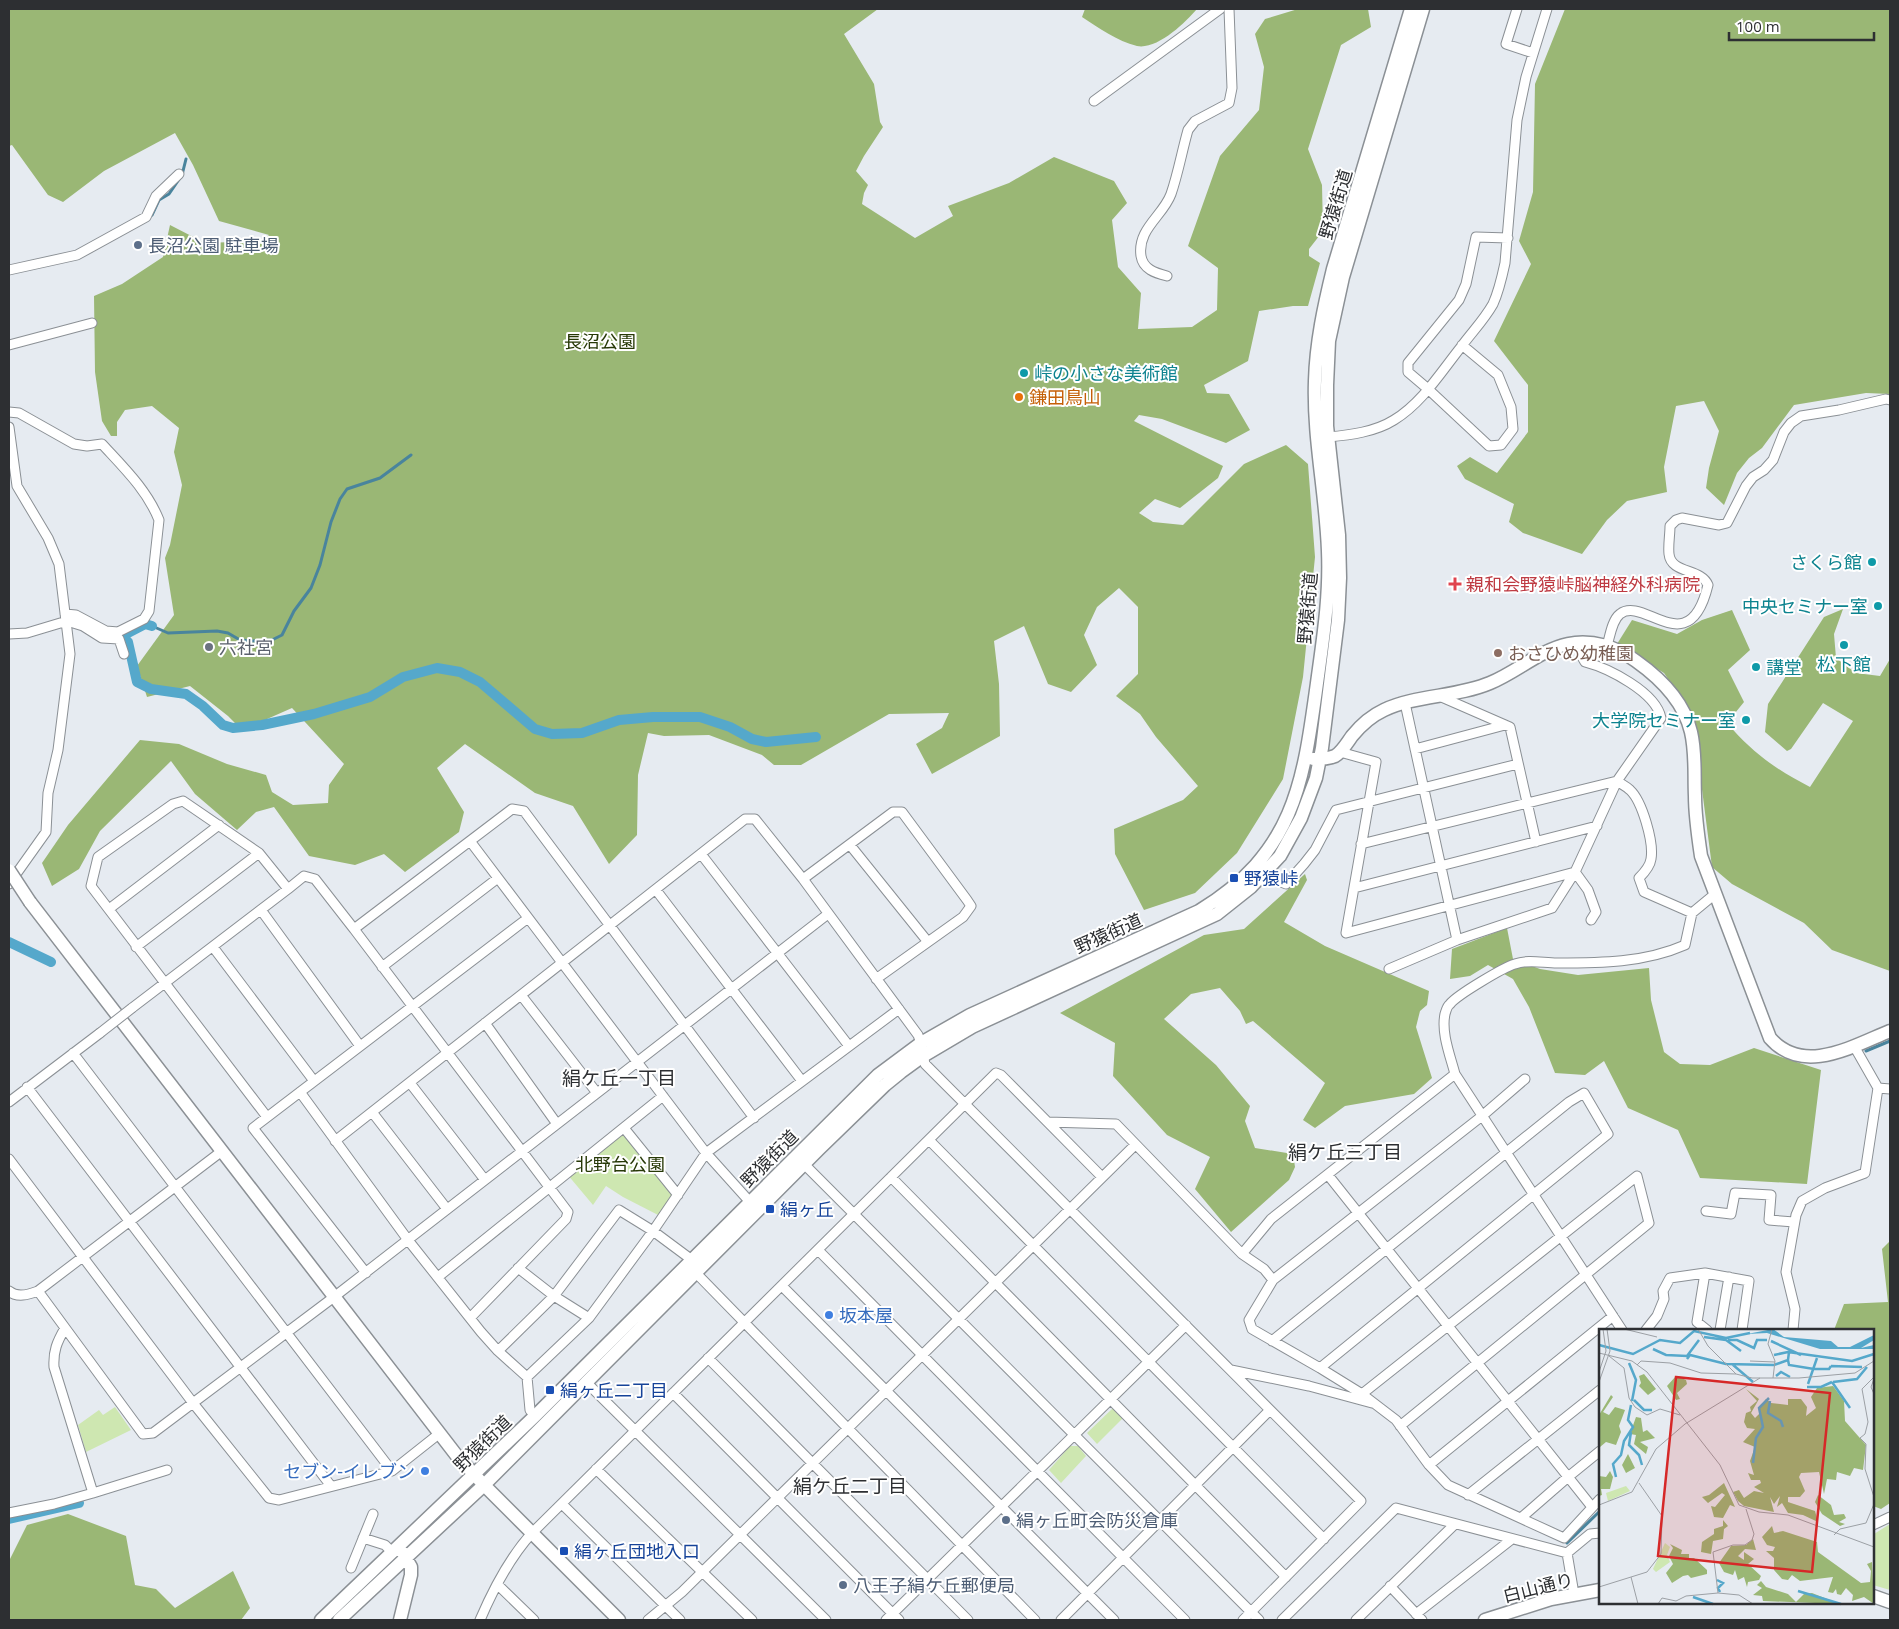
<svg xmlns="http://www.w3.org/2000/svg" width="1899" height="1629" viewBox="0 0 1899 1629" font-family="'Open Sans','Noto Sans JP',sans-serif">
	<rect width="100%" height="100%" fill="#e6ebf1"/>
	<path fill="#cee7b1" d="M624,1128L678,1195L662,1217L623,1197L606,1186L593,1205L567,1174Z
		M115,1407L131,1430L86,1452L78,1425L99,1410L103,1415Z
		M1113,1408L1123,1418L1097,1444L1087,1433Z
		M1070,1446H1078L1086,1456L1061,1483L1049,1470Z
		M1890,1524V1590L1873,1585V1538L1874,1534Z"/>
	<path fill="#9ab775" d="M9,9H878L844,34L874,84L880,122L883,127L864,156L856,171L868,185L864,193L862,204L915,238L953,216L948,206L1009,183L1054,157L1114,181L1127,203L1112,220L1118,267L1141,293L1138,329L1192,327L1217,310L1218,268L1188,246L1220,156L1259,110L1264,67L1255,34L1265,19L1298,9H1368L1371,27L1341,45L1308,149L1322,185L1323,231L1309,249V256L1320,263L1308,306H1293L1259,311L1248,361L1204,385L1207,393L1229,394L1250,430L1226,443L1162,419L1139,415L1134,421L1223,466L1218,478L1180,508L1155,499L1139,513L1153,522L1183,525L1244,464L1286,445L1308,464L1315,557L1303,677L1283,779L1237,853L1195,893L1144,910L1115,854L1114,829L1183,800L1198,786L1156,737L1140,714L1116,696L1138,674V607L1119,588L1097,607L1084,635L1097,665L1071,692L1048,684L1024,626L994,641L999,684L1000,736L932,774L916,744L942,728L949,713L889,714L801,765H774L762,755L709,735L664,736L648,733L638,775L637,835L609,864L573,806L535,793L465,744L437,768L464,812L459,832L405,872L384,854L355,865L309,856L274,807L256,812L237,830L195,794L171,761L100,831L79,869L52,886L42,863L68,825L140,740L179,744L227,764L266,775L272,792L293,805L328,803L329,785L344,764L292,708L242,730L228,716L190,686L147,697L137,666L174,615L165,558L170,545L182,485L174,452L179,428L152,406L125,410L117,422V436H111L102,421L95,372L94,296L122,284L163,257L170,225L205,243L232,242L259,245L269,235L219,221L193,165L175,133L104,171L63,202L48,195L12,145L9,146Z
		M1085,9H1197C1185,23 1157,50 1137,46C1117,41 1099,28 1082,17Z
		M1565,9H1890V394L1866,393L1794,405L1762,448L1749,458L1737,473L1724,505L1706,488L1709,468L1719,431L1704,401L1676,406L1664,467L1667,492L1627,501L1607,520L1582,554L1523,533L1509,522L1514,504L1465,479L1457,466L1470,457L1497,473L1528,432V385L1494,341L1531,264L1519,241L1533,192L1535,84Z
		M1843,609L1834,634L1836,658L1856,673L1880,676L1890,659V971L1832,950L1804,923L1732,884L1712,867L1699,766L1691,713L1664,673L1617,644L1632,620L1677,634L1702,620L1732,610L1750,650L1728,670L1744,702L1727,723C1753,753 1775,769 1810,787L1853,721L1823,703L1791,749L1787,751L1765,732L1768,704L1824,617Z
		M1305,874L1307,880L1284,922L1325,946L1429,991L1427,1005L1420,1011L1416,1027L1432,1078L1414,1094L1345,1106L1315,1128L1303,1120L1325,1083L1253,1021L1246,1024L1240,1011L1220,988L1191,994L1164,1019L1216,1065L1250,1106L1245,1121L1255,1148L1293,1154L1295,1167L1289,1180L1231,1232L1195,1189L1210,1157L1167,1135L1113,1076L1115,1043L1060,1013L1204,935L1244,929Z
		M1507,928L1513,959L1540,969L1578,975L1649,968L1651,1000L1664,1052L1680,1064L1710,1065L1754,1048L1821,1070L1807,1184L1700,1178L1678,1130L1628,1108L1604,1061L1585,1075L1555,1073L1529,1007L1513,979L1488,965L1470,976L1450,979L1452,949Z
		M1890,1241V1503L1881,1509L1873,1506V1330H1834L1844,1304L1888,1302L1882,1249Z
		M68,1514L126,1536L135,1585L156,1589L175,1608L233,1571L250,1608L241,1620H9V1561L27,1525Z"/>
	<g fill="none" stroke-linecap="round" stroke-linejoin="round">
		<path stroke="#49849d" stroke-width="3" d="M152,215L159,200L169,194L182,175L186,159
			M152,626L168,633L217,631L228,633L240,640L253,641L272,640L282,635L294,611L311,588L320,565L331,522L340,499L347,489L380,478L411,455
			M1866,1051L1890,1041
			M1567,1543L1600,1511"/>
		<path stroke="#55a8cb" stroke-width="10" d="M117,636H122L145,624L152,626
			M122,636L128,642L137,682L151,689L186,694L203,706L223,725L233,728L262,725L314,714L370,697L403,677L437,668L460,672L480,682L535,729L552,734L582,733L619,720L653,717H700L730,727L752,739L766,742L816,737
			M9,942L51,962
			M9,1519L79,1503"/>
		<defs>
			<path id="street" d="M1517,9L1506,44L1533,53
				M1094,101L1220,9
				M9,270L77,255L146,217L156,196L179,174
				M1167,276C1155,273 1143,269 1141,256C1137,229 1163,216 1171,194C1178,174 1182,151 1188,130L1195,121L1229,103L1232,88L1229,9
				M9,345L92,323
				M1462,345L1498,375L1511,407L1513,429L1501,445L1489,446L1428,389L1408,372V363L1459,300L1466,284L1476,237L1508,238
				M9,412L19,413L74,444L87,446L102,444C124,468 147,490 159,520L149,611L144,619L118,632L106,631L76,615L65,614
				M9,427L17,486L48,538L59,564L70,654L58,750L48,793L46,832L9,884
				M1328,437C1350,435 1375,432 1394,420C1422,403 1441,372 1461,347C1472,332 1484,320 1493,304C1499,291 1502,277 1505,263L1517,120L1526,77L1547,9
				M9,634L27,633L67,621L83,626L102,638L119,639L124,654
				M1607,646C1610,636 1612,620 1620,614C1644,595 1689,664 1708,585C1701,568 1671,574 1669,554C1668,545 1670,535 1670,526L1676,520L1682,518L1719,525L1727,523L1746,486L1753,477L1764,470L1773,460L1784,432L1791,423L1801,416L1839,410L1886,399L1890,400
				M1439,696L1510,727L1536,842
				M1405,703L1457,940
				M1415,749L1505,725
				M1340,752L1376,762L1346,933L1575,872
				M470,841L706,1153L750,1202
				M1361,844L1617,781L1661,718C1656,692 1608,668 1585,662L1581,655L1584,642
				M850,845L928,942
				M701,854L849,1046
				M1266,872L1276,880L1286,884L1304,864L1315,850L1336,810L1518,764
				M1575,872L1588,890L1596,912L1591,920
				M803,879L893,812H902L967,900L971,906L963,917L876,979
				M1354,888L1597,826
				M656,890L802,1081
				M109,909L219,825
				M261,910L360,1046
				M354,929L568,1212L566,1219L470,1318
				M136,947L259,853
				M213,947L314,1081
				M382,967L498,878
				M1389,969L1457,940L1552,908L1575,872L1617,781C1621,784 1626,786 1630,790C1642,801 1654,842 1651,859C1650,866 1644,873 1639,878L1644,892L1692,913
				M521,995L597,1093
				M132,1008L288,889
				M485,1023L557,1124
				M1854,1046L1878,1088
				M73,1053L392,1471
				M996,1073L1001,1075L1102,1177
				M1525,1079L1482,1116L1273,1280L1249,1320L1252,1329L1320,1368L1362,1394L1396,1420L1429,1465L1448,1485L1564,1538L1600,1499
				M410,1083L485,1180
				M27,1087L331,1486
				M300,1092L408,1240L481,1332L498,1351
				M9,1102L100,1033
				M372,1112L447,1209
				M267,1117L91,886L98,857L173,804L183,801L259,853L288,889L304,876L315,879L354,929L512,809L524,811L754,1118
				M1048,1122L1116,1124L1242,1254L1271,1219L1455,1074
				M624,1128L678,1195
				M929,1140L1324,1539
				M335,1141L745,819H755L803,879L918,1035L921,1043L925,1064L1361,1501L1243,1620
				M9,1159L193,1403L269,1498L279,1500L392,1471L440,1433
				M800,1160L1259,1620
				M1328,1175L1592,1507
				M891,1177L1286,1577
				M1706,1211L1731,1214L1735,1193L1771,1195L1769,1220L1794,1222
				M818,1250L1185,1620
				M1242,1254L1264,1269L1273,1280
				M518,1268L554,1296L589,1318
				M366,1273L253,1128L528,918
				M696,1273L1035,1620
				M1705,1273L1697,1322L1707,1330
				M438,1277L663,1096
				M782,1286L1114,1620
				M9,1291C17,1298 28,1295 38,1291L222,1151
				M38,1291L143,1434L153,1433L334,1297L828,914
				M1622,1330L1455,1074C1450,1055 1441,1033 1445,1014C1446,1011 1447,1006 1450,1004C1457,995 1504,967 1515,964C1528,959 1543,963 1557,963C1600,963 1644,963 1685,945L1692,913L1715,894
				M1646,1330L1657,1316L1664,1299L1663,1291L1670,1278L1705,1273L1749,1281L1742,1330
				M1720,1330L1729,1277
				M1793,1330L1795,1309L1786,1272L1796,1215L1802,1201L1825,1188L1865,1173L1878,1088L1890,1089
				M1272,1341L1569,1102L1584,1093L1608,1134L1320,1368
				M708,1358L968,1620
				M1231,1370L1309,1386L1372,1403
				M527,1377L498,1351L554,1296L619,1210L653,1231L692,1260
				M586,1382L826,1620
				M673,1393L899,1620
				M1362,1394L1637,1176L1649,1223L1400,1426
				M535,1416L530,1410L527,1377L589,1318L653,1231L706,1153L899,1009
				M1429,1465L1613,1316
				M596,1469L752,1620
				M93,1493L167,1470
				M1468,1495L1600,1390
				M562,1504L680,1620
				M9,1513L54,1504L93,1493L54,1367C53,1351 57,1342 65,1328
				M1521,1518L1568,1477L1600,1451
				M1873,1525L1890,1517
				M363,1538L385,1545L393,1553
				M1567,1553L1574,1594
				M351,1568L373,1514
				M498,1585L534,1620
				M1390,1586L1422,1620
				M1416,1614L1512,1539
				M480,1620C492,1592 511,1556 532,1533L996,1073
				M648,1620L682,1592L1135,1145
				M886,1620L1186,1325
				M1061,1620L1270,1410
				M1282,1620L1396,1508L1567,1553L1590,1534L1600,1533
				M1356,1620L1455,1524"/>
			<path id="secondary" d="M1313,759C1320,759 1328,759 1335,756C1342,752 1347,743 1352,736C1361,725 1371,716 1384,710C1415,695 1457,697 1490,683C1517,672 1540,650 1568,644C1592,639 1617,647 1636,661C1660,678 1684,702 1691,732C1696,753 1694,774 1695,796C1695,816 1698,836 1701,856L1770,1038C1803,1076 1853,1046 1890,1031
				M30,902L457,1456L484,1485L619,1620
				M1873,1596L1890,1602
				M321,1620L535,1416L878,1075L921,1043L970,1015L1199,911C1294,853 1303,785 1317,683C1323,639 1330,596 1328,551C1326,494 1313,438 1315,381C1316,343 1324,306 1333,269L1411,9
				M339,1620L484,1485L819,1149L885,1085L901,1072L923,1056L972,1027L1217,914L1251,887L1280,856L1301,818L1316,778L1322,748L1338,620L1340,578L1339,535L1327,426V385L1329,341L1343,277L1423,9
				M400,1620L411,1575V1567L403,1553
				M1485,1620L1551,1599L1600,1590"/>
		</defs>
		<use href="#street" stroke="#8b9095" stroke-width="11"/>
		<use href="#secondary" stroke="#8b9095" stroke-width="15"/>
		<use href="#street" stroke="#fff" stroke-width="9"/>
		<use href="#secondary" stroke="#fff" stroke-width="12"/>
		<defs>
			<path id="street-bridge" d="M100,1033L132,1008"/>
			<path id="secondary-bridge" d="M9,870L30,902"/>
		</defs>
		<use href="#street-bridge" stroke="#8b9095" stroke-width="11" stroke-linecap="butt"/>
		<use href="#secondary-bridge" stroke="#8b9095" stroke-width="15" stroke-linecap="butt"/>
		<use href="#street-bridge" stroke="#fff" stroke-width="9"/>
		<use href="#secondary-bridge" stroke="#fff" stroke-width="12"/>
	</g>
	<g fill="#5c6f8a" stroke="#fff" stroke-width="2">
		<circle cx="138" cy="245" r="5"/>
		<circle cx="1006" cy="1520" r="5"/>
		<circle cx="843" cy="1585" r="5"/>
	</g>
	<g fill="#0f9aa8" stroke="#fff" stroke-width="2">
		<circle cx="1024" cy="373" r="5"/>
		<circle cx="1872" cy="562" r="5"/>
		<circle cx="1878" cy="606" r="5"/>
		<circle cx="1844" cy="645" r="5"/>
		<circle cx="1756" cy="667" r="5"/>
		<circle cx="1746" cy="720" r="5"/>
	</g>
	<circle fill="#e8710a" stroke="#fff" stroke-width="2" cx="1019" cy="397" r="5"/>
	<path fill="#e0444e" stroke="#fff" stroke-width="2" d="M1452.5 576.5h5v5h5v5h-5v5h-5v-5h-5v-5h5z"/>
	<circle fill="#6b7280" stroke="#fff" stroke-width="2" cx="209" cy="647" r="5"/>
	<circle fill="#8d6e63" stroke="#fff" stroke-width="2" cx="1498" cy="653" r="5"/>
	<g fill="#1a4fb4" stroke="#fff" stroke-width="2">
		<rect x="1229" y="873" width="10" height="10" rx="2.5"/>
		<rect x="765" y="1204" width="10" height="10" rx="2.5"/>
		<rect x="545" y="1385" width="10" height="10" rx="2.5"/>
		<rect x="559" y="1546" width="10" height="10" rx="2.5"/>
	</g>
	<g fill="#3f7fe0" stroke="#fff" stroke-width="2">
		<circle cx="829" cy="1315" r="5"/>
		<circle cx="425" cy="1471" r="5"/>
	</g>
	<g text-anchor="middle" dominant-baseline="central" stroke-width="4" stroke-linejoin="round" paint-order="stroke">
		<g font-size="18" fill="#2d2f32" stroke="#fff">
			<text transform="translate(1335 204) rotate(-73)">野猿街道</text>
			<text transform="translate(1307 608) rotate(-85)">野猿街道</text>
			<text transform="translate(1108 933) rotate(-24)">野猿街道</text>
			<text transform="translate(769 1158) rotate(-45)">野猿街道</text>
			<text transform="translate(482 1443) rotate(-44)">野猿街道</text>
			<text transform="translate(1538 1587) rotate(-14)">白山通り</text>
		</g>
		<g font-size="18" fill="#4e5e75" stroke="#fff" text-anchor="start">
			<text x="148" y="245">長沼公園 駐車場</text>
			<text x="1016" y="1520">絹ヶ丘町会防災倉庫</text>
			<text x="853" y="1585">八王子絹ケ丘郵便局</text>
		</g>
		<g font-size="18" fill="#273907" stroke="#fff">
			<text x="600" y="341">長沼公園</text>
			<text x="620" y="1164">北野台公園</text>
		</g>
		<g font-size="18" fill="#0d838f" stroke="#fff" text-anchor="end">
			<text x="1034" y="373" text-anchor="start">峠の小さな美術館</text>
			<text x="1862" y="562">さくら館</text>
			<text x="1868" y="606">中央セミナー室</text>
			<text x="1844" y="664" text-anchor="middle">松下館</text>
			<text x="1766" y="667" text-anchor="start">講堂</text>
			<text x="1736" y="720">大学院セミナー室</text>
		</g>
		<g font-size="18" fill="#c56008" stroke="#fff" text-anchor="start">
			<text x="1029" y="397">鎌田鳥山</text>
		</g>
		<g font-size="18" fill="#be3a42" stroke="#fff" text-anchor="start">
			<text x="1466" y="584">親和会野猿峠脳神経外科病院</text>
		</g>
		<g font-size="18" fill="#5b616d" stroke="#fff" text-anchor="start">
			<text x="219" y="647">六社宮</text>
		</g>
		<g font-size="18" fill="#785e54" stroke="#fff" text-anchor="start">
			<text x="1508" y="653">おさひめ幼稚園</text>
		</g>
		<g font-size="18" fill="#164399" stroke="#fff" text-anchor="start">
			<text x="1244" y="878">野猿峠</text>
			<text x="780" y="1209">絹ヶ丘</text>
			<text x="560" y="1390">絹ヶ丘二丁目</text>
			<text x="574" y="1551">絹ヶ丘団地入口</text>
		</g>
		<g font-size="18" fill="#366cbe" stroke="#fff" text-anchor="start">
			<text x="839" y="1315">坂本屋</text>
			<text x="415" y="1471" text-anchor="end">セブン-イレブン</text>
		</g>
		<g font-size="19" fill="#2d2f32" stroke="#fff">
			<text x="619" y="1078">絹ケ丘一丁目</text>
			<text x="1345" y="1152">絹ケ丘三丁目</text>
			<text x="850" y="1486">絹ケ丘二丁目</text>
		</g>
	</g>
	<g transform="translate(1599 1329)">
		<rect width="275" height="275" fill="#e6ebf1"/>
		<path d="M27,157L31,162L9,172L7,164ZM66,214L71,218L68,226L71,233L57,243L54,240Z" fill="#cee7b1"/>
		<path d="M45,45L57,60L49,66L40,57L42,54L40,47ZM77,47L87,51L88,55L78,64L81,70L77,71L68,57ZM234,57L245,72L246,92L267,116L264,141L255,139L251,147L238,143L237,151L228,150L225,165L220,143L202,144L200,148L206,162L201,168H189V173L216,182L219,193L204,186L189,184L183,174L178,178L181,167L175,175L171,168L175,183L145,177L139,172L134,163L140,161L145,169L155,162L165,164L155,158L162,154L161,151H152L149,144L155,146L151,132L156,118L144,113L156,100L148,99L145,93L147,84L152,82L151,78L158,72L147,60L160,70L152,84L156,89L161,84L160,79L167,70L172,74L189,76V70H202L208,78L207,87L217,79L212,68L218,59ZM12,66L14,68L4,83L10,86L16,78L26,81L20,97L22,103L17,116L7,113L1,118L0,86ZM37,88L42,89L44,103L48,101L56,109L41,113L49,118L47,125L35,115L37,106L31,105ZM29,125L36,139L27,144L23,136ZM11,142L14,148L11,160H2L3,166L0,167V147L7,148ZM125,154L136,178L131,176L124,189L115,188L112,177L116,178L126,166L123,164L109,174L103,168L110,166ZM219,166L232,176L235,186L245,185L247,189L240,193L246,195L241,197L223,185L216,173ZM124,191L129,197L125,200L124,210L114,212L112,225L102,223L103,213L115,205V200L124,197ZM173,197L175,204L184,202L218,213L219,223L262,254L271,253L272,242L268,235L273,233L275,275L265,268L253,272L254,266L247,259L242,266L238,265L237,260L234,264L229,263L234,248L201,252L193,246L189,251L183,250L175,241V229L167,222H174L176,218L168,216L163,208ZM154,210L157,221L146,220L139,227L145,231V223L155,230L149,235L162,247L160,251L149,253L148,258L145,248L139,251L136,241L134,246L125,243L120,234L132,217L147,216ZM71,215L83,221L82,225H90V229H95L108,241V245L92,249L89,246L84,247L73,254L67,244L74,235L70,227L74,219ZM162,252L167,258L189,265L197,273L205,265L213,264L241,275L164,272L163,267L154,266L163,259L158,256Z" fill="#9ab775"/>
		<path d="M174,0L185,8L232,12L239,18H251L275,6V11L262,19L275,16V20H221L168,4L148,5Z" fill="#55a8cb"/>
		<path fill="none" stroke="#55a8cb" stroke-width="2.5" d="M105,8L127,11L142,22M129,11H138L155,19L158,11H168M172,12L202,26M0,16L34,25L61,11L81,14L95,2L127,9L151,4M54,20L67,26L88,27L100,11M175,26L189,23L253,32L275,25M88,30L91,26L127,35L175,36L189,31L190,23M189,31L190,36L215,40M30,34L37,51L33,72M133,35L154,53M232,37L263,38M215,40H230L232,37M177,47L182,43L191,48M233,53L251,79M234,53L258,50L268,38M209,55L218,29M208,58H222L233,53M35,71L45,81H53M171,72L169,84L182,92L184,98M32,103L30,116L40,126L43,136M154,134L157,109L164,98L160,79L170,69M17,148L14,135L22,126L25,112L34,98L29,91L32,76M118,251L124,254L119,259L121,263M199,262L242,275M94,268L114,275"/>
		<path fill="none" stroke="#9ca0a5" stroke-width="1" d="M25,0L58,8M99,0L109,17L137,45M173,0L169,15L176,32L174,49M0,24L33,32L48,43L121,136L140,176L160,183L189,186L275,218M10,27L25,39L30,69L36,78L48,86L61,80L81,86M151,32L176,33M38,36L42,32L71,34L102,44L137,45L153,49H200L256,44L275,32M0,43L7,22L4,0M275,48L263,60L269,93L266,105L261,109L267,115L266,140L275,168M275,50L272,58L275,65M0,53L11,22L8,0M0,176L33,163L57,120L86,95L161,49M235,206L241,200L267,194L275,175M32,248L39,275M0,258L48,243L62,225L63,187L40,154M119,264L114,223L134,216H146L153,211L155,205L147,180M59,275L63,269L77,272L87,267L119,264L140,266L154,275"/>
		<path fill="#d62828" fill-opacity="0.15" stroke="#d62828" stroke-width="2.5" d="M77,48L231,64L213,243L59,227Z"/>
		<rect width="275" height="275" fill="none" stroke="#2d2f32" stroke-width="2.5"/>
	</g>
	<rect width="1899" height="1629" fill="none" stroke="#2d2f32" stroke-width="20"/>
	<path d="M1729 32v8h145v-8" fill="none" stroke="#2d2f32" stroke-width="2.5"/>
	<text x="1736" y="32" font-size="15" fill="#2d2f32" stroke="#ffffff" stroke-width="4" paint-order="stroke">100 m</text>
</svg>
